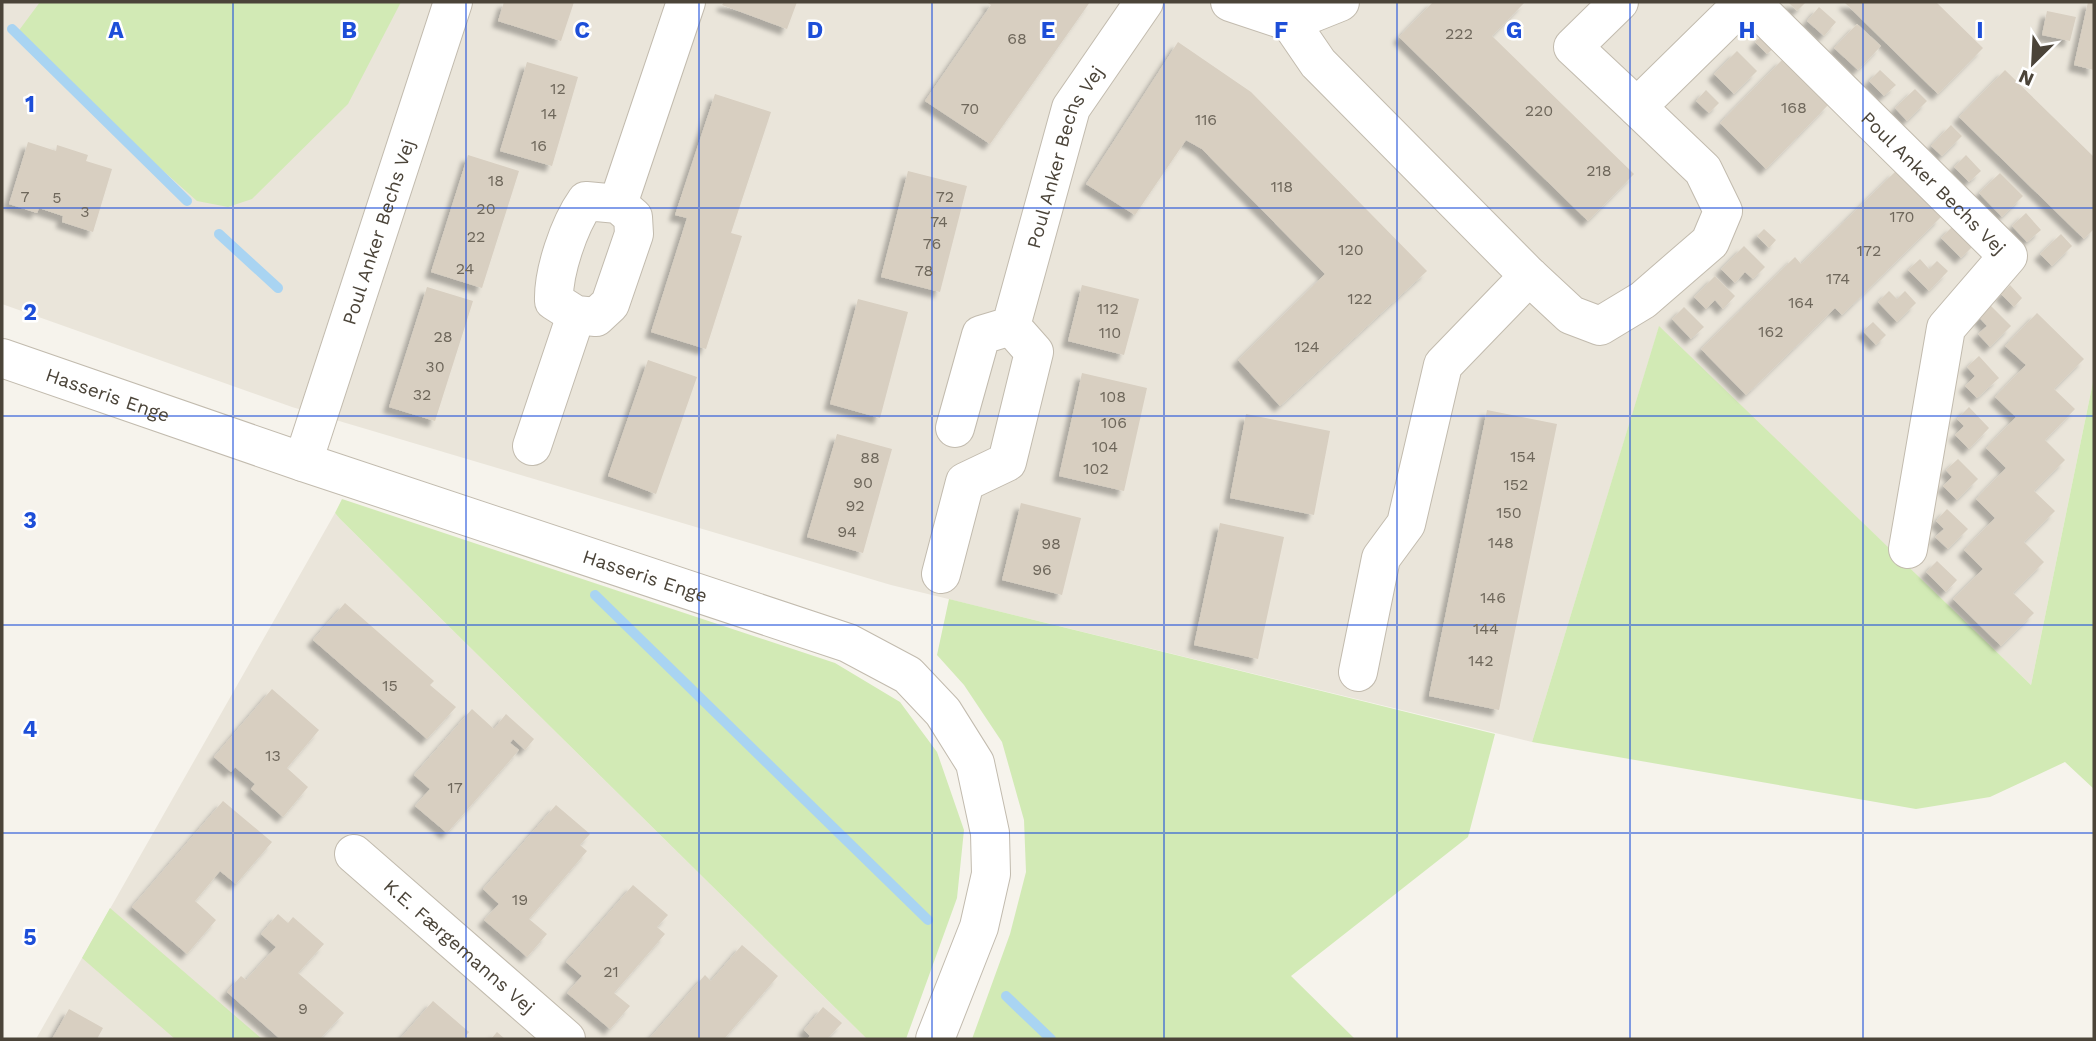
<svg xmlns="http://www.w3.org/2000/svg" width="2096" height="1041" viewBox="0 0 2096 1041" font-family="'Work Sans',sans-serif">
	<defs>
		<filter id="shadow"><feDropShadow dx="-6" dy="6" stdDeviation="2" flood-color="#0004"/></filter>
	</defs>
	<rect width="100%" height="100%" fill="#f6f3ec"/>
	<path fill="#eae5da" d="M2,2H2094V377L2031,685L1659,327L1532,742L891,585L292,407L2,304Z
		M335,513L340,519L867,1039H36Z"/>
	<path fill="#d2eab5" d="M40,2H401L348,104L252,199L228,207L197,201L113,126L17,33Z
		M1659,326L2031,685L2094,377V789L2065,762L1990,797L1916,809L1532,742Z
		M342,499L835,663L900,702L937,752L964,830L957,898L906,1039H867L340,519L335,513Z
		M949,599L1495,734L1468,837L1291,976L1355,1039H972L1010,934L1026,872L1024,820L1002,742L964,685L937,655Z
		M110,908L262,1039H175L82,958Z"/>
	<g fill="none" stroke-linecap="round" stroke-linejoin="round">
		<path stroke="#a9d4f2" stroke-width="10" d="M12,29L187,201
			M219,234L278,288
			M595,595L928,920
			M1006,996L1051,1039"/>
	</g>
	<path fill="#d8cfc1" filter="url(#shadow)" d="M504,2H574L561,41L498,21Z
		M724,2H797L787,29L722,5Z
		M986,2H1090L990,144L925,101L991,5Z
		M1433,2H1525L1492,36L1634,174L1588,221L1399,37Z
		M1788,2H1806L1797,11Z
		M1844,2H1936L1983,48L1938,94Z
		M2088,2H2094V70L2074,65Z
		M1819,7L1836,22L1824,36L1807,21Z
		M2047,11L2076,17L2070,41L2042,35Z
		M1857,24L1881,46L1858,70L1834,48Z
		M1764,34L1775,47L1767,54L1755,42Z
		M1178,42L1251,92L1427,271L1280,406L1238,360L1325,274L1202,149L1186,140L1135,215L1086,184Z
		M1737,51L1757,71L1734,94L1714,74Z
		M1783,59L1829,104L1766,169L1720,123Z
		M527,62L578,77L552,166L500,151Z
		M1880,70L1896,85L1884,96L1869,81Z
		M2005,70L2094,157V229L2084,239L1959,117Z
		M1915,89L1927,101L1907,121L1895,108Z
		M1706,90L1719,103L1709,113L1696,101Z
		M715,94L771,112L731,233L742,236L706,349L651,332L687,218L675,215Z
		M1951,125L1962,136L1942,156L1931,146Z
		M28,142L56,151L57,145L88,155L86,161L112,169L93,232L62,222L63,216L39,208L37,213L9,204Z
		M468,155L519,171L482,288L431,272Z
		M1966,155L1981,171L1969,182L1954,167Z
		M908,171L967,186L940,292L881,277Z
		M1896,171L1941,217L1842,315L1835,308L1746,395L1701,349L1795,257L1801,264Z
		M2000,173L2023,196L2002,217L1979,193Z
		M2026,213L2041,230L2027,242L2012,226Z
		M1953,226L1973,246L1961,258L1941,238Z
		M1764,229L1776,240L1769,248L1757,236Z
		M2061,234L2072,246L2052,266L2040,254Z
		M1744,246L1765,267L1753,279L1745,272L1735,283L1721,269Z
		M1920,259L1929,269L1937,261L1948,271L1929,291L1908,270Z
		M1715,276L1735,296L1723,309L1715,300L1706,309L1694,297Z
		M1082,285L1139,299L1124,355L1068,341Z
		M2010,285L2022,298L2014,307L2001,294Z
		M427,287L473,301L435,421L389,407Z
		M1889,291L1897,299L1905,291L1916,303L1897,322L1878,302Z
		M858,299L908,312L880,418L830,404Z
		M1990,305L2011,326L1990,347L1978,334L1987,326L1978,316Z
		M1684,307L1704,327L1691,339L1672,319Z
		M2037,313L2084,359L2054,389L2075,409L2045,440L2065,460L2034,491L2055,511L2024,542L2044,562L2013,593L2034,613L2001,646L1953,599L1983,569L1964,550L1995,518L1976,499L2006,468L1986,448L2016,417L1995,397L2026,365L2005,346Z
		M1873,322L1886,335L1876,345L1863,331Z
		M1979,356L1999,378L1977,398L1965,386L1975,376L1967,367Z
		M648,360L697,377L656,494L608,476Z
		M1082,373L1147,388L1124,491L1059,476Z
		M1969,407L1989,428L1969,449L1955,435L1964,426L1957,419Z
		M1487,410L1557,424L1499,710L1429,696Z
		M1246,414L1330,431L1314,515L1230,498Z
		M837,434L892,449L863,553L807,537Z
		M1958,459L1978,479L1957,500L1943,486L1952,477L1946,470Z
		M1021,503L1081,518L1062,595L1002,580Z
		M1947,509L1968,529L1948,549L1935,537L1944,529L1936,521Z
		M1220,523L1284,537L1258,659L1194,645Z
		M1937,561L1957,580L1946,592L1926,572Z
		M345,603L434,681L430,685L456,707L427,739L313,640Z
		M272,689L319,730L287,768L308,787L283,817L251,789L255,784L235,767L231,772L214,757Z
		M472,709L494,729L506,714L534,739L525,750L513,739L510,743L519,750L447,833L415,806L430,789L414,775Z
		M223,801L272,842L236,884L220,871L195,901L216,920L187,954L132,907Z
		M556,805L590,834L580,845L587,851L529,919L547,934L527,957L484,920L499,904L483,889Z
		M633,885L668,915L657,927L665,934L614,993L630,1006L610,1029L567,993L582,976L566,962Z
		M278,914L288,923L293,917L324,944L298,973L344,1013L320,1039H280L227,992L241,976L246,980L276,947L261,934Z
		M742,945L778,976L724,1039H649L705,975L711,981Z
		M433,1001L469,1032L463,1039H400Z
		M823,1007L842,1023L827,1039H807L810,1036L804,1030Z
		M69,1009L103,1028L97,1039H52Z
		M497,1032L505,1039H491Z"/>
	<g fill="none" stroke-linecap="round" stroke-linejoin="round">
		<defs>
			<g id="minor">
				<path d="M1230,2L1290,22L1318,63L1529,276L1571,315L1600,326L1643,300L1710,242L1723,211L1703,170L1637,107L1744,2"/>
				<path d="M1619,2L1573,47L1637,107"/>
				<path id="s1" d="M1751,2L2008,256L1946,328L1908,549"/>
				<path d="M1290,22L1340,2"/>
				<path d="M586,201L618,204L633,217L634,234L610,304L596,317L576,315L554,301C553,272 569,225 586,201Z"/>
				<path d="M618,204L686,2"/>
				<path id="s2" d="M955,428L981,335L1011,326L1071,108L1144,2"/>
				<path d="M532,446L576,315"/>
				<path id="s3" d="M303,462L453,2"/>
				<path d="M941,574L965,482L1007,462L1034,352L1011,326"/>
				<path d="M1358,672L1381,558L1406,524L1443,365L1529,276"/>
				<path id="s4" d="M354,854L566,1039"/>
			</g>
			<g id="tertiary">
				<path id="s5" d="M2,358L303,462L848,643L908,675L943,712L975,763L990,833L991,874L979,927L935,1039"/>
			</g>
		</defs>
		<use href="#minor" stroke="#c2bbae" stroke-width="40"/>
		<use href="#tertiary" stroke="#c2bbae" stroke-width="40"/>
		<use href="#minor" stroke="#fff" stroke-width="38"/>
		<use href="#tertiary" stroke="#fff" stroke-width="38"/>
	</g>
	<path fill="none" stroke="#1d4ed8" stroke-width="2" stroke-opacity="0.55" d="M233,2V1039M466,2V1039M699,2V1039M932,2V1039M1164,2V1039M1397,2V1039M1630,2V1039M1863,2V1039M2,208H2094M2,416H2094M2,625H2094M2,833H2094"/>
	<g text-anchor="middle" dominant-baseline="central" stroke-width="5" stroke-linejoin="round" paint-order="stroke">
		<g font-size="16" fill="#6e675b">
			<text x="1459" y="33">222</text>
			<text x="1017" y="38">68</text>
			<text x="558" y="88">12</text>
			<text x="1794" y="107">168</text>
			<text x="970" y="108">70</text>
			<text x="1539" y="110">220</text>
			<text x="549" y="113">14</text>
			<text x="1206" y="119">116</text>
			<text x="539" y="145">16</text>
			<text x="1599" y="170">218</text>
			<text x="496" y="180">18</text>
			<text x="1282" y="186">118</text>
			<text x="25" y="196">7</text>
			<text x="945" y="196">72</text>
			<text x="57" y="197">5</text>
			<text x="486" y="208">20</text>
			<text x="85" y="211">3</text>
			<text x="1902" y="216">170</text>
			<text x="939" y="221">74</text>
			<text x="476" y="236">22</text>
			<text x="932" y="243">76</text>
			<text x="1351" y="249">120</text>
			<text x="1869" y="250">172</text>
			<text x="465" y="268">24</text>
			<text x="924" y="270">78</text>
			<text x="1838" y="278">174</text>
			<text x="1360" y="298">122</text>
			<text x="1801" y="302">164</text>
			<text x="1108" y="308">112</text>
			<text x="1771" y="331">162</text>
			<text x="1110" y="332">110</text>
			<text x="443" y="336">28</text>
			<text x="1307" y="346">124</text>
			<text x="435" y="366">30</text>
			<text x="422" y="394">32</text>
			<text x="1113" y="396">108</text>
			<text x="1114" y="422">106</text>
			<text x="1105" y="446">104</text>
			<text x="1523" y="456">154</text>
			<text x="870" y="457">88</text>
			<text x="1096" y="468">102</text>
			<text x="863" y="482">90</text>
			<text x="1516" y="484">152</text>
			<text x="855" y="505">92</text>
			<text x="1509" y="512">150</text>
			<text x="847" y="531">94</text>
			<text x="1501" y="542">148</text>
			<text x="1051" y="543">98</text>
			<text x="1042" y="569">96</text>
			<text x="1493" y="597">146</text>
			<text x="1486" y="628">144</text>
			<text x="1481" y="660">142</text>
			<text x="390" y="685">15</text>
			<text x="273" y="755">13</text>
			<text x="455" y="787">17</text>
			<text x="520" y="899">19</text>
			<text x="611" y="971">21</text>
			<text x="303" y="1008">9</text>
		</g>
		<g font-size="19" fill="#4b4439" stroke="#fff">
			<text stroke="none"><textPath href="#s2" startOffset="306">Poul Anker Bechs Vej</textPath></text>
			<text stroke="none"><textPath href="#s1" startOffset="257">Poul Anker Bechs Vej</textPath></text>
			<text stroke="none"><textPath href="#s3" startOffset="242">Poul Anker Bechs Vej</textPath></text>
			<text stroke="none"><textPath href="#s5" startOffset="112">Hasseris Enge</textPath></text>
			<text stroke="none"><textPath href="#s5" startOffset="679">Hasseris Enge</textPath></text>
			<text stroke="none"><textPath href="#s4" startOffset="140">K.E. Færgemanns Vej</textPath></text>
		</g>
	</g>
	<g font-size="23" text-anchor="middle" font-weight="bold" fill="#1d4ed8" stroke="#fff" stroke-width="5" stroke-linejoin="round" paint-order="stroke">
		<text x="116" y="38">A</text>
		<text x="349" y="38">B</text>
		<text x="582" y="38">C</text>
		<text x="815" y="38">D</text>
		<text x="1048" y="38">E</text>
		<text x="1281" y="38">F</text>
		<text x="1514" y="38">G</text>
		<text x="1747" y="38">H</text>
		<text x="1980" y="38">I</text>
		<text x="30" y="112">1</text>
		<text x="30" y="320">2</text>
		<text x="30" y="528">3</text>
		<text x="30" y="737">4</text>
		<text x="30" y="945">5</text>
	</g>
	<rect width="2096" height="1041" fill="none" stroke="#4b4439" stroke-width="7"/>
	<g transform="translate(2033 63) rotate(204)" stroke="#ffffff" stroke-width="5" paint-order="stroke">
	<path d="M0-5L12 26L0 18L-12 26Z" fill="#4b4439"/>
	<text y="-10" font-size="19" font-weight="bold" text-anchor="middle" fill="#4b4439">N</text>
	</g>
</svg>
